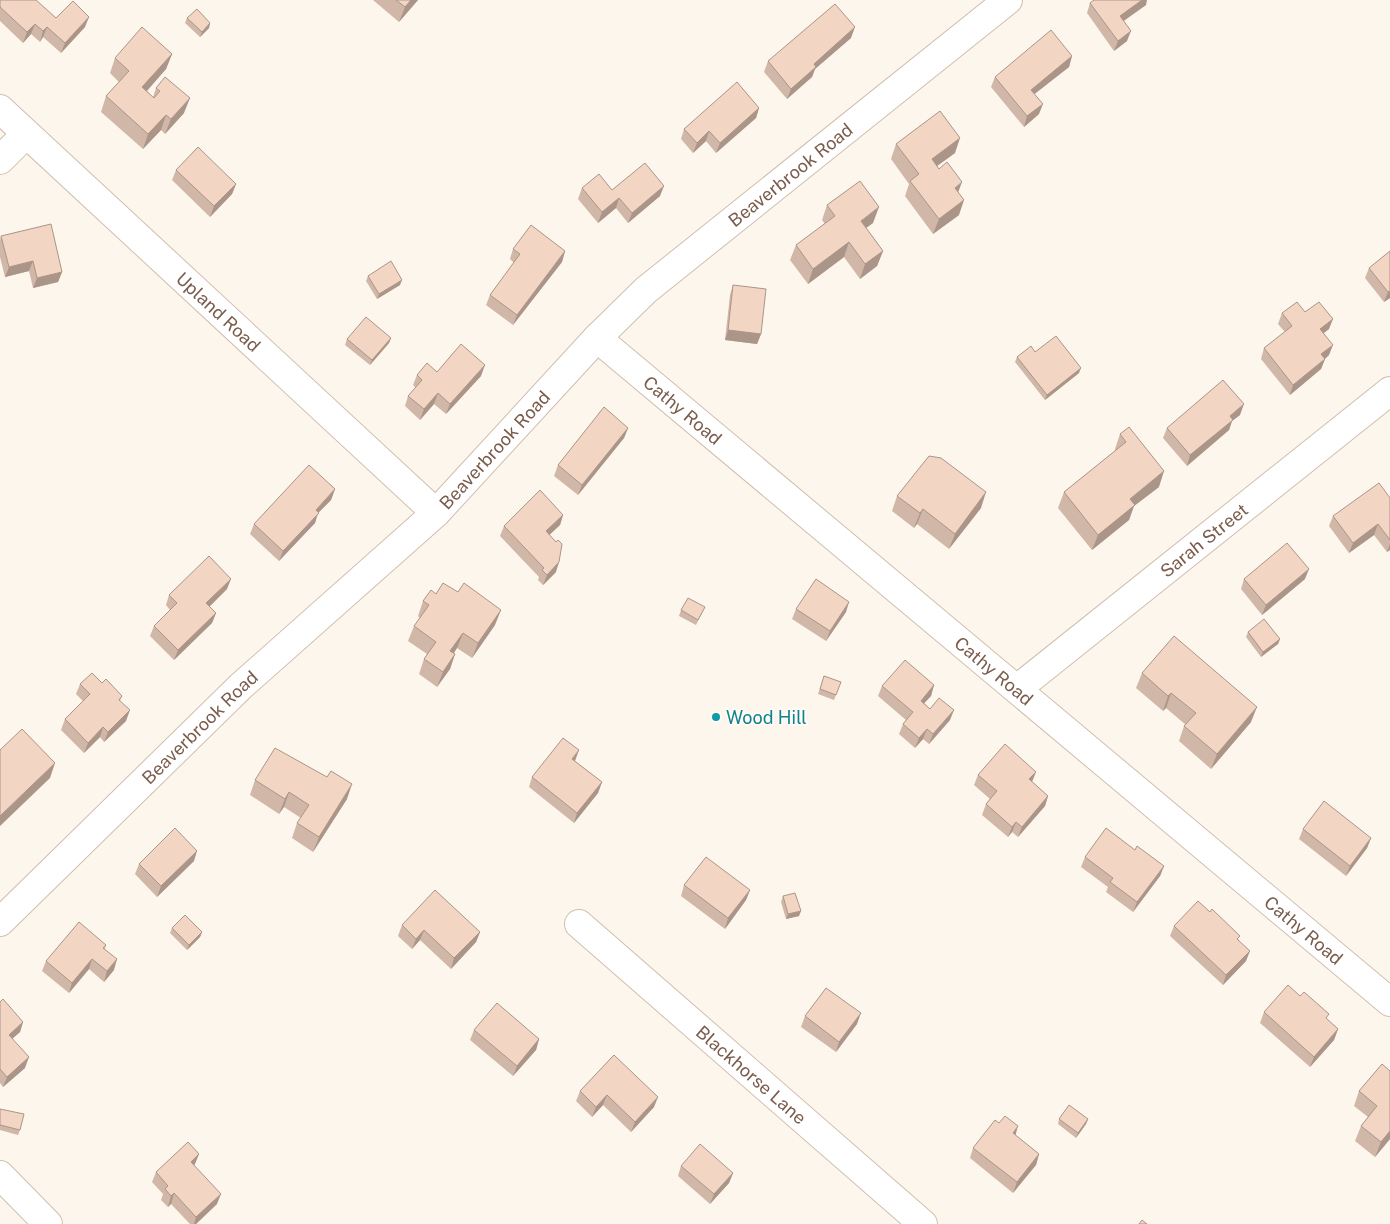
<svg xmlns="http://www.w3.org/2000/svg" width="1390" height="1224" viewBox="0 0 1390 1224" font-family="'Public Sans',sans-serif">
	<rect width="100%" height="100%" fill="#fdf6ec"/>
	<g fill="none" stroke-linecap="round" stroke-linejoin="round">
		<defs>
			<g id="minor">
				<path id="s1" d="M0,109L436,513"/>
				<path d="M0,160L26,134"/>
				<path id="s2" d="M597,338L1390,1002"/>
				<path id="s3" d="M1017,689L1390,391"/>
				<path id="s4" d="M0,922L241,686L436,513L597,338L646,290L1008,0"/>
				<path id="s5" d="M579,924L923,1224"/>
				<path d="M0,1175L48,1224"/>
			</g>
		</defs>
		<use href="#minor" stroke="#d1beb0" stroke-width="30"/>
		<use href="#minor" stroke="#fff" stroke-width="28"/>
	</g>
	<path fill="#d1b7a8" d="M0,0L56,18L85,27L61,53L43,37L40,42L31,34L23,43L0,21Z
		M373,0H418L399,22Z
		M1090,3L1146,5L1124,21L1127,41L1114,51L1087,13Z
		M187,18L210,23L209,28L200,37L185,23Z
		M851,38L815,69L812,77L787,99L764,72L768,61Z
		M172,54L166,69L147,91L153,97L156,88L184,113L165,134L161,130L143,149L101,112L106,96L119,82L110,73L115,58Z
		M1072,56L1069,67L1034,94L1039,114L1024,127L991,87L995,77Z
		M759,108L756,118L716,153L706,141L693,153L681,139L684,129Z
		M896,144L955,153L937,166L958,192L959,215L933,234L905,196L909,184L891,159Z
		M176,170L236,184L232,194L210,217L172,180Z
		M582,188L612,190L660,196L628,223L616,208L598,223L578,199Z
		M827,205L873,223L866,228L883,251L877,266L860,279L844,257L808,284L790,260L796,245L825,224L822,220Z
		M1,236L62,272L58,282L33,288L29,271L5,277L0,257V240Z
		M513,249L565,251L562,262L513,325L486,305L490,295L514,263L510,259Z
		M1390,251V298L1384,302L1365,278L1369,268Z
		M368,276L400,285L377,299L366,281Z
		M733,285L761,334L757,344L725,340L730,295Z
		M1305,312L1329,329L1324,333L1329,355L1325,359L1321,369L1290,395L1261,359L1264,348L1285,332L1278,324L1282,313Z
		M391,338L389,343L370,365L345,345L347,339Z
		M1035,352L1079,373L1045,400L1015,362L1017,357Z
		M437,372L481,376L446,414L434,404L420,420L405,406L408,396L416,388L413,385L417,375Z
		M1240,415L1232,421L1229,430L1187,466L1163,438L1167,428Z
		M628,428L624,438L578,495L554,476L558,465Z
		M1120,434L1159,487L1134,506L1129,520L1092,550L1058,508L1064,492L1115,451V449Z
		M335,489L331,500L318,513L315,523L279,561L250,534L254,524Z
		M897,496L981,508L949,549L917,524L914,528L892,511Z
		M1390,498V550L1387,552L1374,535L1349,553L1329,526L1333,516Z
		M563,515L560,525L549,535L556,572L543,585L538,580L539,577L500,536L504,526Z
		M1244,579H1305L1262,615L1241,589Z
		M227,589L209,607L216,613L212,623L174,660L150,636L154,626L170,610L166,605L169,595Z
		M436,594L495,625L472,658L457,648L454,653L455,654L450,669L437,687L419,674L424,659L427,654L408,641L414,626L420,618L418,616L423,601Z
		M705,607L696,625L679,616L681,610Z
		M796,609L846,612L826,641L792,619Z
		M1248,632L1280,639L1278,644L1261,657L1246,637Z
		M1142,673L1251,722L1211,769L1179,741L1184,726L1186,725L1166,708L1163,711L1136,688Z
		M824,676L841,682L834,700L818,694Z
		M102,683L122,696L120,701L126,721L104,742L100,737L84,753L61,730L65,719L83,701L76,694L80,684Z
		M934,685L931,696L924,703L930,709L950,720L929,744L923,739L915,748L899,734L903,724L906,720L878,696L882,686Z
		M575,761L602,782L598,793L574,823L529,787L532,777Z
		M978,775L1032,782L1048,796L1045,806L1018,837L1012,832L1008,837L982,815L986,804L990,799L974,785Z
		M255,780L347,799L313,852L292,838L297,823L301,818L284,807L279,814L250,795Z
		M1303,829L1371,838L1367,848L1346,876L1299,839Z
		M1135,850L1164,866L1160,876L1133,912L1106,892L1108,887L1081,867L1085,857Z
		M194,861L157,897L135,874L139,864Z
		M684,885L750,890L746,900L725,929L681,896Z
		M783,896L799,916L786,919L781,902Z
		M1210,912L1239,940L1246,961L1223,985L1170,936L1174,926Z
		M402,925L480,932L476,942L451,969L420,940L412,949L398,936Z
		M172,928L202,932L200,937L187,950L170,933Z
		M106,945L105,949L114,970L104,982L89,969L69,993L42,971L46,961Z
		M0,1002L23,1022L20,1032L12,1039L25,1068L3,1087L0,1083Z
		M1264,1012L1327,1019L1338,1029L1334,1040L1310,1067L1260,1023Z
		M805,1016L857,1024L836,1052L801,1027Z
		M474,1030L539,1039L536,1050L513,1076L470,1040Z
		M614,1055L654,1107L631,1132L603,1105L592,1117L576,1101L580,1091Z
		M1390,1071V1139L1375,1157L1355,1141L1361,1126L1368,1117L1354,1106L1359,1091Z
		M0,1109L20,1130L18,1135L0,1130Z
		M1059,1119H1088L1086,1124L1076,1138L1058,1124Z
		M1015,1135L1039,1154L1036,1165L1013,1193L970,1158L973,1148Z
		M199,1154L194,1165L217,1204L196,1224H190L171,1204L168,1207L161,1200L163,1194L152,1182L156,1172Z
		M681,1166L733,1173L729,1183L710,1204L678,1176Z"/>
	<path fill="#aa9588" d="M411,0H418L399,22L405,7Z
		M1142,0H1147L1146,5L1116,26L1120,16Z
		M89,17L85,27L61,53L65,43Z
		M210,23L209,28L200,37L202,32Z
		M35,24L31,34L23,43L27,32Z
		M47,27L43,37L40,42L43,31Z
		M855,27L851,38L815,69L812,77L787,99L791,89L814,64Z
		M1131,31L1127,41L1114,51L1118,41Z
		M172,54L166,69L137,102L142,87Z
		M1072,56L1069,67L1027,100L1031,90Z
		M190,98L184,113L165,134L171,119Z
		M1043,104L1039,114L1024,127L1027,116Z
		M759,108L756,118L716,153L720,143Z
		M166,115L161,130L143,149L148,134Z
		M709,131L706,141L693,153L697,143Z
		M960,138L955,153L926,174L932,159Z
		M962,182L956,198L955,188Z
		M236,184L232,194L210,217L214,206Z
		M664,186L660,196L628,223L632,213Z
		M619,198L616,208L598,223L602,212Z
		M964,200L959,215L933,234L939,219Z
		M879,207L873,223L855,236L861,221Z
		M849,242L844,257L808,284L813,269Z
		M565,251L562,262L513,325L517,315Z
		M883,251L877,266L860,279L865,264Z
		M33,261L29,271L5,277L9,267Z
		M62,272L58,282L33,288L37,278Z
		M402,280L400,285L377,299L379,294Z
		M1390,291V298L1384,302L1388,292Z
		M1333,319L1329,329L1316,339L1320,329Z
		M728,330L761,334L757,344L725,340Z
		M391,338L389,343L370,365L372,360Z
		M1333,345L1329,355L1318,365L1321,354Z
		M1325,359L1321,369L1290,395L1293,385Z
		M485,365L481,376L446,414L450,404Z
		M1081,368L1079,373L1045,400L1047,395Z
		M438,393L434,404L420,420L424,409Z
		M1244,404L1240,415L1232,421L1229,430L1187,466L1190,455L1230,416Z
		M628,428L624,438L578,495L582,485Z
		M1164,471L1159,487L1134,506L1129,520L1092,550L1098,535L1130,499Z
		M335,489L331,500L318,513L315,523L279,561L283,551L316,510Z
		M986,492L981,508L949,549L955,534Z
		M923,509L917,524L914,528L920,513Z
		M563,515L560,525L542,542L546,531Z
		M1378,524L1374,535L1349,553L1353,543Z
		M1390,544V550L1387,552Z
		M559,562L556,572L543,585L547,575Z
		M1309,569L1305,579L1262,615L1266,605Z
		M231,579L227,589L202,614L206,603Z
		M849,602L846,612L826,641L830,631Z
		M501,610L495,625L472,658L478,643Z
		M216,613L212,623L174,660L178,650Z
		M463,633L457,648L445,666L450,651Z
		M1280,639L1278,644L1261,657L1263,652Z
		M455,654L450,669L437,687L443,672Z
		M934,685L931,696L917,711L921,701Z
		M1171,693L1166,708L1163,711L1168,696Z
		M1257,707L1251,722L1211,769L1217,754Z
		M130,710L126,721L104,742L108,732Z
		M954,710L950,720L929,744L933,734Z
		M103,727L100,737L84,753L88,743Z
		M927,729L923,739L915,748L919,738Z
		M579,750L575,761L568,769L572,759Z
		M55,763L50,778L0,826V816Z
		M1036,772L1032,782L1029,779Z
		M602,782L598,793L574,823L577,813Z
		M352,784L347,799L313,852L319,837Z
		M289,792L284,807L279,814L285,799Z
		M1048,796L1045,806L1018,837L1022,827Z
		M1016,822L1012,832L1008,837L1012,827Z
		M1371,838L1367,848L1346,876L1350,866Z
		M197,851L194,861L157,897L161,886Z
		M1164,866L1160,876L1133,912L1137,902Z
		M750,890L746,900L725,929L728,918Z
		M801,911L799,916L786,919L788,914Z
		M424,930L420,940L412,949L416,939Z
		M202,932L200,937L187,950L189,945Z
		M480,932L476,942L451,969L454,958Z
		M1250,951L1246,961L1223,985L1226,975Z
		M92,959L89,969L69,993L72,983Z
		M117,959L114,970L104,982L107,971Z
		M861,1013L857,1024L836,1052L839,1042Z
		M23,1022L20,1032L5,1045L9,1035Z
		M1338,1029L1334,1040L1310,1067L1314,1057Z
		M539,1039L536,1050L513,1076L517,1066Z
		M29,1057L25,1068L3,1087L7,1077Z
		M607,1095L603,1105L592,1117L596,1107Z
		M658,1097L654,1107L631,1132L635,1122Z
		M1088,1119L1086,1124L1076,1138L1078,1133Z
		M1018,1126L1015,1137L1013,1133Z
		M1390,1131V1139L1375,1157L1381,1142Z
		M199,1154L195,1164L187,1172L191,1162Z
		M1039,1154L1036,1165L1013,1193L1017,1182Z
		M733,1173L729,1183L710,1204L714,1194Z
		M174,1193L171,1204L168,1207L171,1196Z
		M221,1194L217,1204L196,1224H194L196,1217Z"/>
	<path fill="#f3d5c3" stroke="#aa9588" d="M0,0H36L56,18L73,1L89,17L65,43L47,27L43,31L35,24L27,32L0,7Z
		M396,0H411L405,7Z
		M1094,0H1142L1120,16L1131,31L1118,41L1090,3Z
		M835,4L855,27L814,64L816,67L791,89L768,61Z
		M197,9L210,23L202,32L187,18Z
		M142,27L172,54L142,87L154,98L160,91L156,88L165,77L190,98L171,119L166,115L148,134L106,96L129,71L115,58Z
		M1051,30L1072,56L1031,90L1043,104L1027,116L995,77Z
		M737,82L759,108L720,143L709,131L697,143L684,129Z
		M940,111L960,138L932,159L939,169L947,162L962,182L955,188L964,200L939,219L910,181L919,174L896,144Z
		M198,147L236,184L214,206L176,170Z
		M645,163L664,186L632,213L619,198L602,212L582,188L599,174L612,190Z
		M860,181L879,207L861,221L883,251L865,264L849,242L813,269L796,245L835,216L827,205Z
		M51,224L62,272L37,278L33,261L9,267L1,236Z
		M531,225L565,251L517,315L490,295L520,254L513,249Z
		M1390,251V291L1388,292L1369,268Z
		M391,261L402,280L379,294L368,276Z
		M733,285L766,289L761,334L728,330Z
		M1297,302L1305,312L1319,302L1333,319L1320,329L1333,345L1321,354L1325,359L1293,385L1264,348L1292,326L1282,313Z
		M366,317L391,338L372,360L347,339Z
		M1056,336L1081,368L1047,395L1017,357L1031,346L1035,352Z
		M461,344L485,365L450,404L438,393L424,409L408,396L422,380L417,375L427,363L437,372Z
		M1223,380L1244,404L1230,416L1233,420L1190,455L1167,428Z
		M604,407L628,428L582,485L558,465Z
		M1129,427L1164,471L1130,499L1135,505L1098,535L1064,492L1126,442L1120,434Z
		M929,456L941,458L986,492L955,534L923,509L920,513L897,496Z
		M309,465L335,489L316,510L319,513L283,551L254,524Z
		M1379,483L1390,498V540L1378,524L1353,543L1333,516Z
		M540,490L563,515L546,531L556,542L558,540L562,544L559,562L547,575L542,570L544,568L504,526Z
		M1287,543L1309,569L1266,605L1244,579Z
		M209,556L231,579L206,603L216,613L178,650L154,626L177,603L169,595Z
		M816,579L849,602L830,631L796,609Z
		M443,583L458,592L464,583L501,610L478,643L463,633L450,651L455,654L443,672L424,659L436,642L414,626L429,605L423,601L431,590L436,594Z
		M688,598L705,607L698,620L681,610Z
		M1264,619L1280,639L1263,652L1248,632Z
		M1174,636L1257,707L1217,754L1184,726L1196,713L1171,693L1168,696L1142,673Z
		M905,660L934,685L921,701L930,709L939,698L954,710L933,734L927,729L919,738L903,724L913,712L882,686Z
		M92,673L102,683L106,679L122,696L119,700L130,710L108,732L103,727L88,743L65,719L90,694L80,684Z
		M824,676L841,682L836,695L820,689Z
		M22,729L55,763L0,816V750Z
		M563,738L579,750L572,759L602,782L577,813L532,777Z
		M1005,744L1036,772L1029,779L1048,796L1022,827L1016,822L1012,827L986,804L997,791L978,775Z
		M275,748L327,777L331,771L352,784L319,837L297,823L309,805L289,792L285,799L255,780Z
		M1324,801L1371,838L1350,866L1303,829Z
		M175,828L197,851L161,886L139,864Z
		M1106,828L1135,850L1137,846L1164,866L1137,902L1110,882L1113,878L1085,857Z
		M706,857L750,890L728,918L684,885Z
		M435,890L480,932L454,958L424,930L416,939L402,925Z
		M795,893L801,911L788,914L783,896Z
		M1198,901L1210,912L1212,909L1240,936L1237,939L1250,951L1226,975L1174,926Z
		M185,915L202,932L189,945L172,928Z
		M79,922L106,945L103,948L117,959L107,971L92,959L72,983L46,961Z
		M1288,985L1300,996L1304,992L1329,1014L1326,1018L1338,1029L1314,1057L1264,1012Z
		M826,988L861,1013L839,1042L805,1016Z
		M3,999L23,1022L9,1035L29,1057L7,1077L0,1069V1002Z
		M497,1003L539,1039L517,1066L474,1030Z
		M614,1055L658,1097L635,1122L607,1095L596,1107L580,1091Z
		M1382,1064L1390,1071V1131L1381,1142L1361,1126L1377,1106L1359,1091Z
		M1069,1105L1088,1119L1078,1133L1059,1119Z
		M0,1109L24,1114L20,1130L0,1125Z
		M1005,1116L1018,1126L1013,1133L1039,1154L1017,1182L973,1148L995,1120L999,1123Z
		M188,1142L199,1154L191,1162L221,1194L196,1217L174,1193L171,1196L165,1189L168,1186L156,1172Z
		M700,1144L733,1173L714,1194L681,1166Z
		M1142,1220L1147,1224H1139Z"/>
	<circle fill="#0f9aa8" stroke="#fffaf3" stroke-width="2" cx="716" cy="717" r="5"/>
	<g text-anchor="middle" dominant-baseline="central" stroke-width="4" stroke-linejoin="round" paint-order="stroke">
		<g font-size="18" fill="#7a5c4d" stroke="#fffaf3">
			<text stroke="none"><textPath href="#s4" startOffset="1089">Beaverbrook Road</textPath></text>
			<text stroke="none"><textPath href="#s1" startOffset="298">Upland Road</textPath></text>
			<text stroke="none"><textPath href="#s2" startOffset="112">Cathy Road</textPath></text>
			<text stroke="none"><textPath href="#s4" startOffset="684">Beaverbrook Road</textPath></text>
			<text stroke="none"><textPath href="#s3" startOffset="239">Sarah Street</textPath></text>
			<text stroke="none"><textPath href="#s2" startOffset="518">Cathy Road</textPath></text>
			<text stroke="none"><textPath href="#s4" startOffset="279">Beaverbrook Road</textPath></text>
			<text stroke="none"><textPath href="#s2" startOffset="922">Cathy Road</textPath></text>
			<text stroke="none"><textPath href="#s5" startOffset="229">Blackhorse Lane</textPath></text>
		</g>
		<g font-size="18" fill="#0d838f" stroke="#fffaf3" text-anchor="start">
			<text x="726" y="717">Wood Hill</text>
		</g>
	</g>
</svg>
